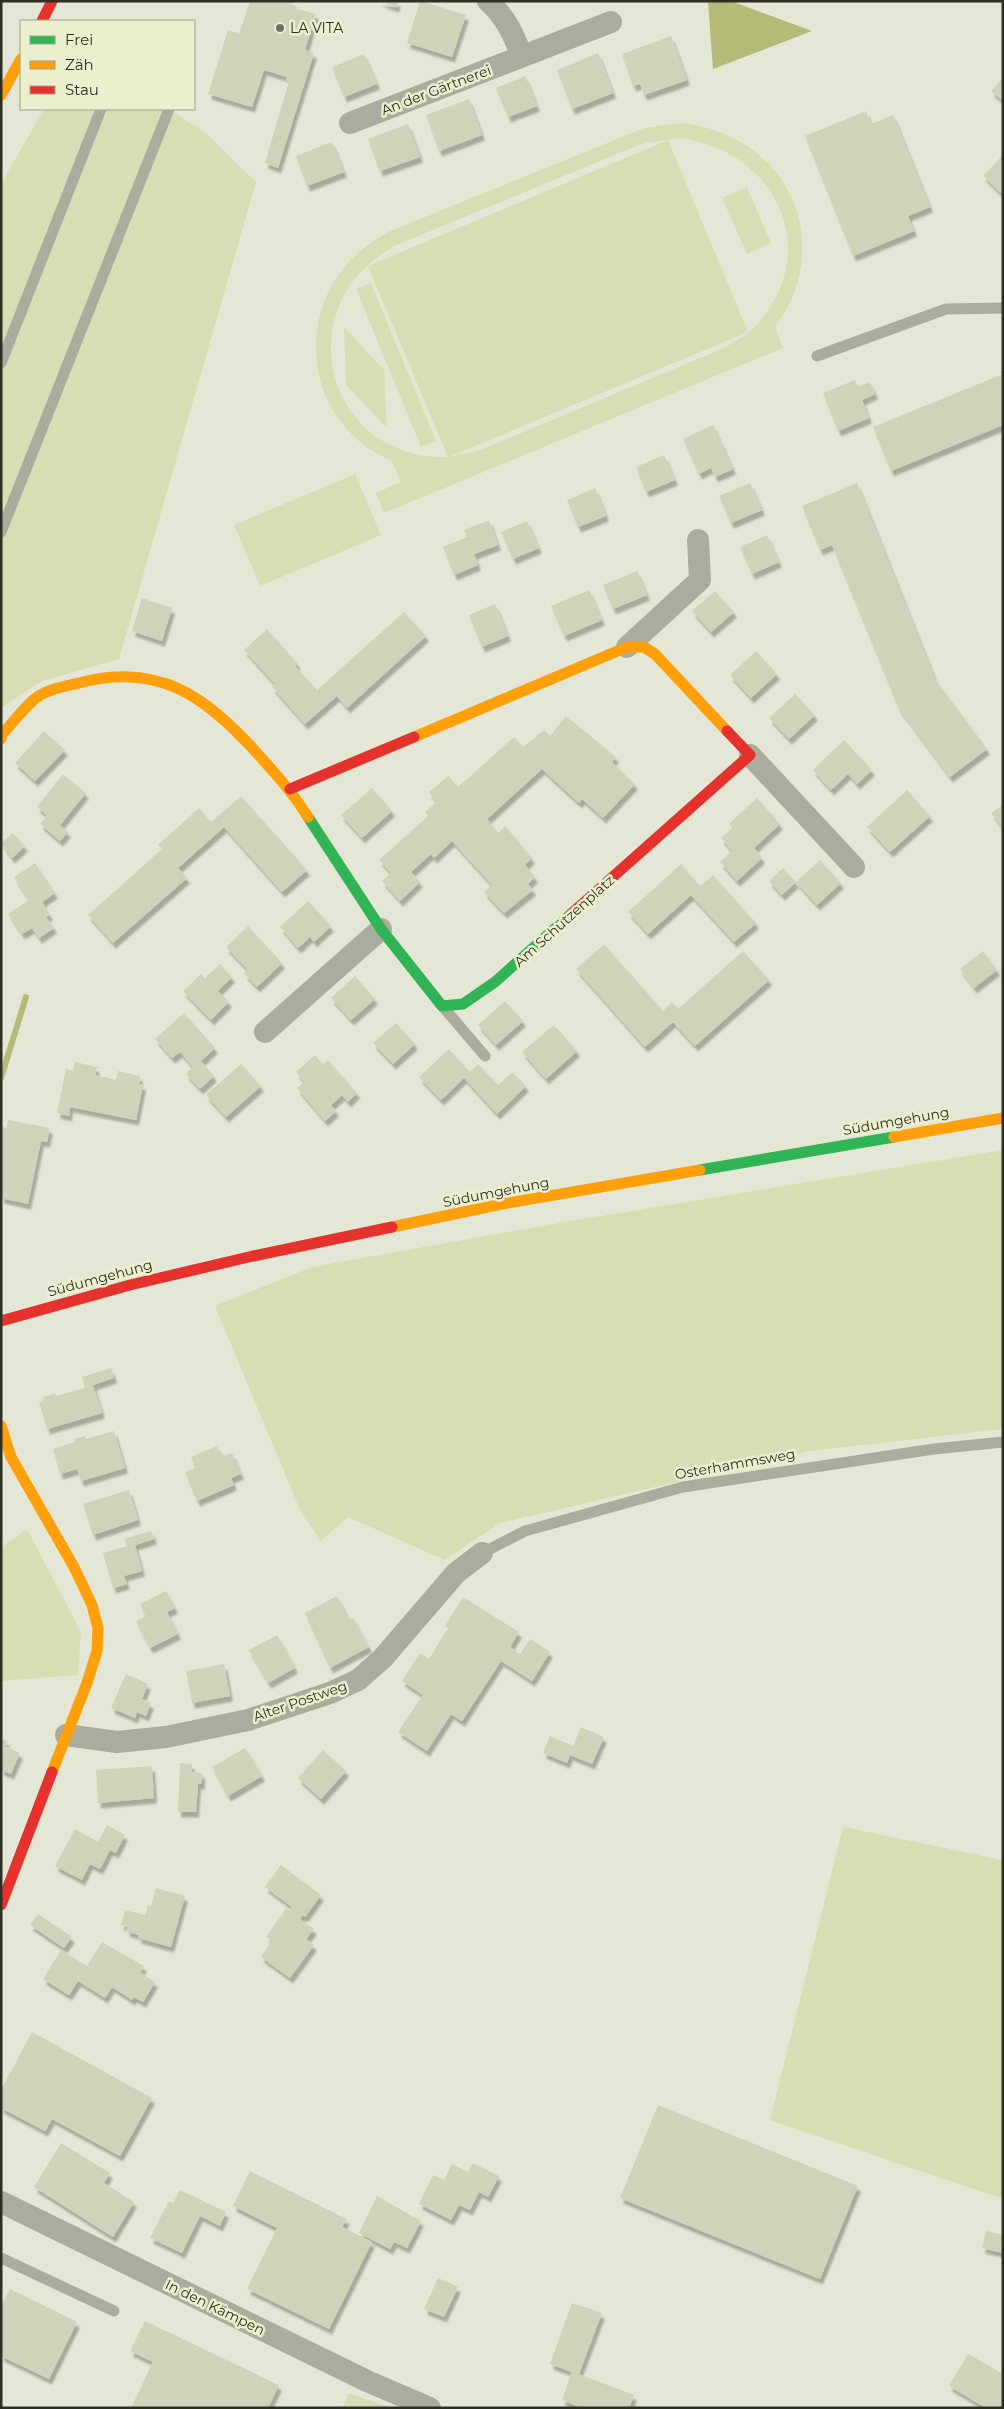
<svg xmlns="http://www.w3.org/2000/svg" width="1004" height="2409" viewBox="0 0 1004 2409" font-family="Montserrat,sans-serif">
	<defs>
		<filter id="shadow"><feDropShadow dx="3" dy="5.5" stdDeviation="1" flood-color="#0004"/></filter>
	</defs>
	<rect width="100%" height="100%" fill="#e5e7d6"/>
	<path fill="#d9ddb4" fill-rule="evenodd" d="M44,109H168L206,133L256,182L119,659L42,681L1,708V184Z
		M681,123C767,132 823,206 795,291C791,304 782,316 775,327L783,348L384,513L376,493L401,482C398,476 395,466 391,461C385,457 377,454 371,450C358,442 347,430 338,418C308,377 309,315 339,274C352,255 370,243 388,232L644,128ZM681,138C774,151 823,247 759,322C748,335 734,343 719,350L478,451L449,457L748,332L668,140L368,266L448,457C323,460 285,301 399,244L644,143Z
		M747,187L771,243L747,254L722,198Z
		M371,283L436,441L421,447L356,289Z
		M344,327L384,370L387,428L346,385Z
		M355,474L381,535L260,586L234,525Z
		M1003,1150V1429L810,1451L500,1523L445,1560L348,1517L321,1541L300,1510L215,1306L312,1267L558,1223Z
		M27,1529L81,1632L78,1675L1,1681V1547Z
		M843,1827L1003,1860V2199L770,2120Z
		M349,2393L392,2408H393H342Z"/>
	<path fill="#b5ba76" d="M708,1H731L812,31L713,69Z"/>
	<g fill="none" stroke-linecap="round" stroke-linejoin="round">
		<path stroke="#b5ba76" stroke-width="6" d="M1,1078L26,997"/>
	</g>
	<path fill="#d0d2b9" filter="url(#shadow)" d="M250,1H292L293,2L292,7L316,14L305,50L314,53L278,168L265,163L289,81L286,80L287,77L264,70L252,107L208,94L228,30L239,34Z
		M379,1H398L396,7Z
		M420,1L466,15L452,57L407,43Z
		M671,36L687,80L644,95L640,84L633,86L622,54Z
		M598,53L613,93L572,109L557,70Z
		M364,54L377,84L344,97L332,67Z
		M525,76L537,106L508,117L496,88Z
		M1003,78V101L991,91Z
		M469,99L482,135L439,151L426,115Z
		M866,111L871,124L893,115L930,207L908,216L914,231L853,256L805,136Z
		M408,124L420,157L380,171L368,139Z
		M332,142L344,172L307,186L296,156Z
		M1003,155V195L983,176Z
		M1003,374V425L891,471L873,427Z
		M855,380L857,387L870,382L875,394L862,400L869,418L838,431L823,393Z
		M713,425L733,469L715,477L711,468L699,474L683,439Z
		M664,455L675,480L646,492L636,467Z
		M750,483L762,510L731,523L719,496Z
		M857,483L935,679L987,749L950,777L898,707L832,545L820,550L802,506Z
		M595,488L606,516L578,527L567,500Z
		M489,520L498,545L474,554L478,565L454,575L443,547L467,537L464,530Z
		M527,521L539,548L513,559L501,532Z
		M767,535L779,562L752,574L740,547Z
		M637,571L647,595L613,609L603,585Z
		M589,590L602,620L564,636L551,606Z
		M715,591L734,612L711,632L692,611Z
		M142,598L172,608L162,641L132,631Z
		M495,604L508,636L482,647L469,615Z
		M404,612L426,636L347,708L337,696L305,724L272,687L275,684L244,650L267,629L298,664L295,666L317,690Z
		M756,651L777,674L751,698L730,675Z
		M795,694L815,715L789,739L769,718Z
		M566,716L616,757L612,762L635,784L603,818L582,799L579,803L542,769L487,819L498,833L505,826L532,858L525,865L535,877L528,884L533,890L504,913L484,892L492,885L452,841L434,858L431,854L411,872L420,882L400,901L382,881L391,873L379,860L428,816L425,812L437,802L429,792L448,776L458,787L514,737L523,747L544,730L550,736Z
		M44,731L65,750L35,781L15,763Z
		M844,740L872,770L857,784L848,774L831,790L813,770Z
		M63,774L86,793L60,825L68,832L60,841L40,824L47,815L37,807Z
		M372,788L392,811L362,838L341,815Z
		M907,790L930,816L890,852L867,827Z
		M241,796L307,870L282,892L224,827L178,868L187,878L113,943L88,915L162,849L158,845L199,808L211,822Z
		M757,798L780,824L754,848L762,858L737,881L720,862L732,851L721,838L732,828L729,824Z
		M1003,805V828L991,813Z
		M13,833L25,846L12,858L1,843Z
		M820,860L841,883L817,905L796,882Z
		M35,863L55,893L42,902L50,915L46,917L54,928L39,938L32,928L22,934L8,914L29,900L14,877Z
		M681,864L700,886L713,875L756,923L734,942L691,895L648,934L628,912Z
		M783,868L796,882L782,895L769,881Z
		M308,901L331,926L314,942L310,937L298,948L280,927Z
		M248,926L282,963L257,987L244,973L248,970L226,947Z
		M604,944L663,1011L672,1002L678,1009L743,951L769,980L695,1046L673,1022L645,1047L576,969Z
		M983,951L997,970L974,988L960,969Z
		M220,964L232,977L218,991L229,1002L211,1020L183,991L201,974L205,978Z
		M355,976L375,999L351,1020L331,998Z
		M505,1001L523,1021L496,1045L478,1025Z
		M184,1013L215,1048L201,1061L214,1076L200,1089L186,1074L193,1067L180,1052L172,1058L155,1039Z
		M396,1023L415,1044L393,1064L373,1043Z
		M554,1025L577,1051L546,1079L522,1052Z
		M449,1049L470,1072L478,1064L498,1085L512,1072L526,1086L497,1114L464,1078L441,1100L419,1077Z
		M315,1055L323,1065L328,1060L357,1093L348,1102L342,1095L331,1105L336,1111L325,1121L297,1088L304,1082L296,1072Z
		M75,1062L97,1067L95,1075L116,1080L118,1071L140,1076L139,1084L143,1085L136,1120L70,1107L69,1116L57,1113L66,1069L73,1071Z
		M241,1064L261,1086L226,1117L206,1095Z
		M8,1120L50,1128L47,1142L41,1141L28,1204L1,1198V1126L7,1128Z
		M111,1368L114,1378L93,1385L102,1413L47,1429L39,1402L44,1400L43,1397L55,1393L56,1396L85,1388L82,1377Z
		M114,1431L125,1468L81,1481L77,1469L60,1474L53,1449L75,1442L74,1439L85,1436L86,1439Z
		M217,1446L222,1457L232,1453L241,1474L231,1478L234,1485L197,1501L185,1472L195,1468L191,1457Z
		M129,1490L138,1520L93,1535L83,1504Z
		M151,1531L154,1539L135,1545L142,1571L124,1576L127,1584L113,1588L103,1553L127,1546L124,1539Z
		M166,1591L175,1608L167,1612L178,1634L150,1648L136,1621L146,1616L140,1604Z
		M337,1596L349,1620L353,1618L369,1647L330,1668L305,1613Z
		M463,1597L519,1632L510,1647L520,1654L530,1639L550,1652L532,1681L501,1661L462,1721L451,1714L427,1751L398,1732L423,1695L402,1681L420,1653L429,1659L448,1628L445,1626Z
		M277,1635L295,1668L268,1683L249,1650Z
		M224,1664L230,1696L192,1703L186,1671Z
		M126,1674L148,1684L142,1699L151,1703L146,1716L137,1712L135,1718L111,1708Z
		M581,1727L604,1737L592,1764L570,1755L567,1763L543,1753L550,1736L573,1746Z
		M1,1738L7,1741L5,1746L20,1753L11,1774L1,1770Z
		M245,1748L262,1776L228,1796L212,1767Z
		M323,1750L346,1771L321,1799L298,1778Z
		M180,1763L192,1764V1772L202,1773V1784H198L196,1812H178Z
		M152,1766L154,1798L98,1803L96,1770Z
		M107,1825L125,1835L116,1853L110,1850L100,1869L90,1864L82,1880L55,1866L75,1829L98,1842Z
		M281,1865L321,1895L305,1917L303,1915L300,1919L314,1929L306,1939L314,1945L290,1978L261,1957L272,1941L266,1937L286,1909L289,1911L292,1907L265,1887Z
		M156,1888L185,1896L171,1947L138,1938L139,1935L126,1931L128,1927L121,1925L125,1910L145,1915L148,1905L151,1906Z
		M38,1914L72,1937L64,1948L30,1925Z
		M102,1942L144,1966L140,1972L155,1982L143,2002L134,1997L132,2000L112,1987L105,1998L78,1981L69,1995L43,1979L61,1950L87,1966Z
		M32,2032L152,2098L120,2156L52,2119L45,2131L1,2108V2090Z
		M658,2105L858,2186L820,2279L620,2198Z
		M61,2143L110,2173L104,2183L134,2202L113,2237L34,2187Z
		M473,2163L499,2176L488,2197L479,2192L470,2210L459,2205L451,2220L419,2204L433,2175L444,2180L452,2164L468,2172Z
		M250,2171L347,2219L342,2227L372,2242L329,2329L247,2289L277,2228L233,2206Z
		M180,2190L226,2212L220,2226L200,2216L182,2253L150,2238L169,2201L173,2203Z
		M377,2196L421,2221L407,2248L394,2242L390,2249L359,2233Z
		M986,2231L1003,2235V2253L982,2248Z
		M438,2278L458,2287L444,2317L424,2309Z
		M10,2289L77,2322L49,2379L1,2356V2306Z
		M572,2303L602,2313L579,2374L634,2395L629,2408H582L562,2400L572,2372L550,2364Z
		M145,2321L279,2385L268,2408H131L153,2362L130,2351Z
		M968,2354L1003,2374V2408H986L949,2386Z"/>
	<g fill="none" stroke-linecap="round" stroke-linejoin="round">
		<path stroke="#aaac9e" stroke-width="11" d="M817,356L946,309L1003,308
			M1,363L101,109
			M1,532L169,109
			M444,1008L485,1056
			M482,1553L525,1531L683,1487L934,1449L1003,1442
			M1,2258L114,2311"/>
		<path stroke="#aaac9e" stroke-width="22" d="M488,1C506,17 513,34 522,56
			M350,123L611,22
			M627,647L700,580L698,540
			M750,755L854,867
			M265,1032L381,929
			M66,1735L117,1742L166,1737L248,1720L330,1693L358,1680L382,1659L456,1573L482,1553
			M1,2202L367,2381L430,2408"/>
		<path stroke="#30b455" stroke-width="11" d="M308,817L381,929L442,1006L463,1004L495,982L571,914
			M700,1170L894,1137"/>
		<path stroke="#ff9f0a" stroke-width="11" d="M1,95L21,59
			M414,737L627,647H644L655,654L727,731
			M1,739L2,734C13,723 24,707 36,698C49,688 68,686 83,682C160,663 206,697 256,752C275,773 293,793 308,817
			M894,1137L1003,1118
			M392,1227L502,1204L700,1170
			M1,1426L11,1457L74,1567L92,1605L98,1628L97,1651L87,1683L52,1772"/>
		<path stroke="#e5322d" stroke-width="11" d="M42,21L52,1
			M290,789L414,737
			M571,914L750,755L727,731
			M1,1321L130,1285L253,1256L392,1227
			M1,1905L52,1772"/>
	</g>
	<circle fill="#6e6f62" stroke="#ebefce" stroke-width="2" cx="280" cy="28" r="5"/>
	<g text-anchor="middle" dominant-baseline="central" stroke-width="5" stroke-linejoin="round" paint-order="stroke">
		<g font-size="14" fill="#2e2f23" stroke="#ebefce" text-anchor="start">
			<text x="290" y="28">LA VITA</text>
		</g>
		<g font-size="14" fill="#2e2f23" stroke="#ebefce">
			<text transform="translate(436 90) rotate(-21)">An der Gärtnerei</text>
			<text transform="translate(564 921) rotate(-42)">Am Schützenplatz</text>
			<text transform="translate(896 1121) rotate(-10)">Südumgehung</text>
			<text transform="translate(496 1192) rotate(-11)">Südumgehung</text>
			<text transform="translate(100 1278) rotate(-15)">Südumgehung</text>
			<text transform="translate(735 1464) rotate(-10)">Osterhammsweg</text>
			<text transform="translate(300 1701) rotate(-19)">Alter Postweg</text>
			<text transform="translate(215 2307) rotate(26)">In den Kämpen</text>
		</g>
	</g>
	<rect width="1004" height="2409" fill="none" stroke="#2e2f23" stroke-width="5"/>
	<rect x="20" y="20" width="175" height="90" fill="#ebefce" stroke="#9fa28a"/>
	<rect x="30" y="36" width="25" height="8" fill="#30b455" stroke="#9fa28a"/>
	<text x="65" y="45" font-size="15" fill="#2e2f23">Frei</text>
	<rect x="30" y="61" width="25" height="8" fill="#ff9f0a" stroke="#9fa28a"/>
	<text x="65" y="70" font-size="15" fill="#2e2f23">Zäh</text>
	<rect x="30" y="86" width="25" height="8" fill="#e5322d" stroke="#9fa28a"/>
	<text x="65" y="95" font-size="15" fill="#2e2f23">Stau</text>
</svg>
